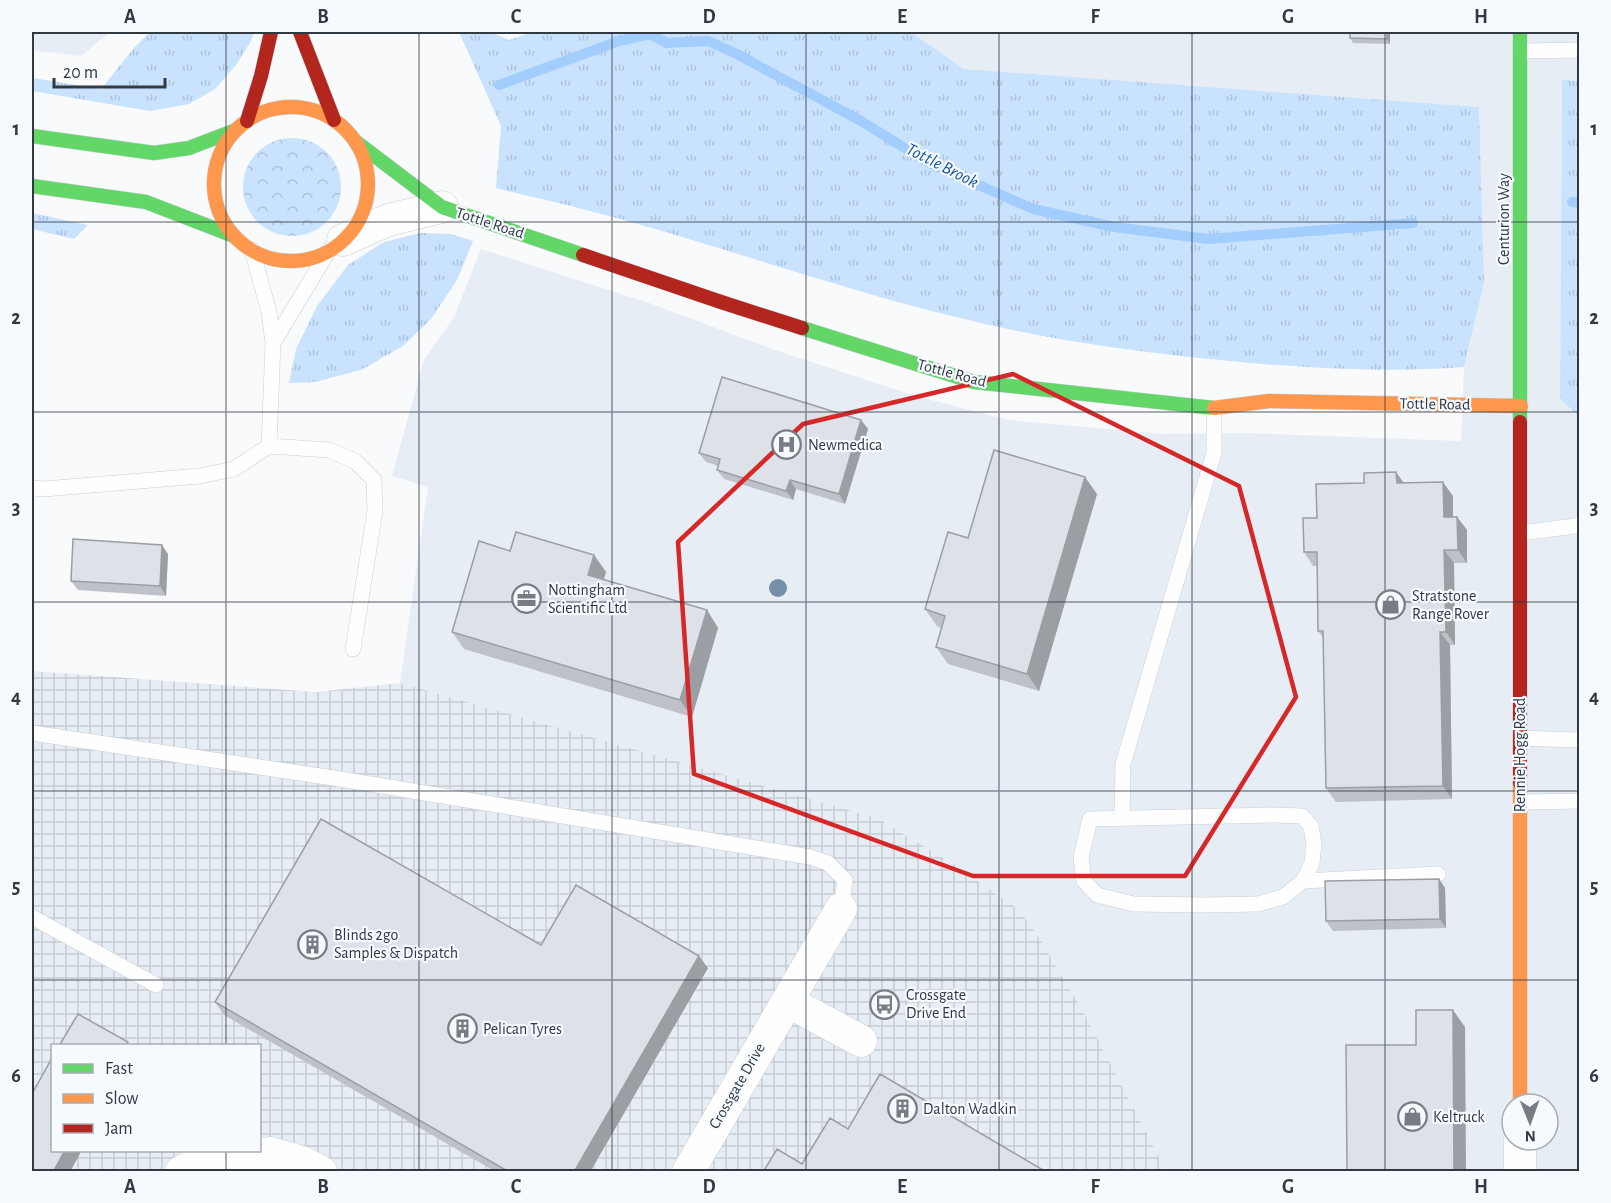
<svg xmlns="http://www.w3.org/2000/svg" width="1611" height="1203" viewBox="0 0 1611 1203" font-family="'Alegreya Sans',sans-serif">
	<defs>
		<pattern id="industrial-grid" width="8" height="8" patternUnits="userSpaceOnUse" patternTransform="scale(1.5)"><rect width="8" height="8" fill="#e7edf5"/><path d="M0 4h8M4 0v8" fill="none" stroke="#c7ccd3"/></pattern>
		<pattern id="grass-tufts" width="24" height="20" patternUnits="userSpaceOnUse" patternTransform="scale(1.5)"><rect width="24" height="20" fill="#c9e2fe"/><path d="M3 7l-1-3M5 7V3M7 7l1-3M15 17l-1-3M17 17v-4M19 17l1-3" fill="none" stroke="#adc3db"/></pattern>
		<pattern id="forest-crowns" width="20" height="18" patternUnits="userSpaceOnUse" patternTransform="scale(1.5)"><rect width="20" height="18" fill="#c9e2fe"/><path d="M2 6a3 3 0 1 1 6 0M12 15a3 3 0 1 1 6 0" fill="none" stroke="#adc3db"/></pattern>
	</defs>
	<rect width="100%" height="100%" fill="#f8fafc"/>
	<path fill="#e7edf5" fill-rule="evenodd" d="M32,32H110L81,56L32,50Z
		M911,32H1579V81L1562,80L1560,399L1580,416L1579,1171H1166L1084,1013L1039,938L1019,910L958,867L877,818L400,683L428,487L392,476L424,360L454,317L481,249L649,303L775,350L912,395L1009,420L1162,434L1244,433L1461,441L1464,367L1484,283L1479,107L964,69ZM1512,1104H1548V1140H1512Z"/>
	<path fill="url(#industrial-grid)" fill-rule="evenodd" d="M32,671L316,692L400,683L877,818L958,867L1019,910L1039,938L1084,1013L1166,1171H32ZM52,1046H260V1150H52Z"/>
	<path fill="url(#grass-tufts)" d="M150,32H254L251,41L236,65L215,89L189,104L150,111L32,91V78L101,89L134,48Z
		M459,32H490L509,40L532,32H911L964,69L1479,107L1484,283L1464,367C1384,373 1300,368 1220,360C1131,351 1043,339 956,317C846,290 740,253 631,222C587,209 541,199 496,188L501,126Z
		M1562,80L1579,81V416L1560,399Z
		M32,213L88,225L74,239L32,229Z
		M421,233L451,234L473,241L457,280L431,319L403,346L361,370L315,382L289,383L296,349L317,306L348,265L384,242Z"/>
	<path fill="url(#forest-crowns)" d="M243 187a49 49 0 1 1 98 0a49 49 0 1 1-98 0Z"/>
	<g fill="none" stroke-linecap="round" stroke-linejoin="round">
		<path stroke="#a3cdfd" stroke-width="10" d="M499,85L619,41L650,34L667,43L708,41L735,53L861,121L929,163L1033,209L1114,227L1208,239L1413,223
			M1572,202L1580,203"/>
		<defs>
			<path id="lane" d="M1520,51L1580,50
				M273,343L329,250
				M269,446L329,450L355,461L374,480L375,511L353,649
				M32,488L44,489L200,476L234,469L269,446L273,343L269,312L252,250
				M1521,533L1575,526L1580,524
				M32,733L340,779L810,857L828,863L845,880L841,909
				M1520,738L1580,740
				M1520,802L1580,801
				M1275,815L1302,816L1311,826L1314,844L1312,863L1303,881L1283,897L1258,904L1205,905L1134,904L1097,895L1084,881L1081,857L1090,819Z
				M1122,818L1123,764L1214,453V408
				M1303,881L1438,874
				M32,917L156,985"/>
			<path id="street" d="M343,240L388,220L442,207
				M787,1001L861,1041
				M1520,1140V1172
				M181,1172L190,1167L226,1157L271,1153L302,1162L321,1172
				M688,1172L841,909"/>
			<path id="fast" d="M1520,32V422
				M32,136L154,153L189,148L236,130
				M355,141L442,207L583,255
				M32,186L146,202L234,236
				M802,328L974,382L1214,408"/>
			<path id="slow" d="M214 184a77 77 0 1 1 154 0a77 77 0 1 1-154 0Z
				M1214,408L1269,401L1521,406
				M1520,783V1104"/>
			<path id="jam" d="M300,32L334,120
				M247,121L261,76L271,32
				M583,255L721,302L802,328
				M1520,422V783"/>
		</defs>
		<use href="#lane" stroke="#cbd0d4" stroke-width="16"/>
		<use href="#street" stroke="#cbd0d4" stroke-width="33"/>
		<use href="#fast" stroke="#cbd0d4" stroke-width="15"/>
		<use href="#slow" stroke="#cbd0d4" stroke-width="15"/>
		<use href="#jam" stroke="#cbd0d4" stroke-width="15"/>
		<use href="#lane" stroke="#fefeff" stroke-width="15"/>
		<use href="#street" stroke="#fefeff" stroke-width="32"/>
		<use href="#fast" stroke="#63d668" stroke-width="14"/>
		<use href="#slow" stroke="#ff974d" stroke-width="14"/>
		<use href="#jam" stroke="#b3261e" stroke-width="14"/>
	</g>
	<circle fill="#778fa7" cx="778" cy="588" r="9"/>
	<path fill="#bec2c8" d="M1350,32H1390V44L1353,43L1350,38Z
		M861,420L868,429L845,504L796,489L793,500L724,479L717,470L719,466L706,462L699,453Z
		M1404,483L1453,496V517H1457L1467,530V563H1454L1455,645H1450L1452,799L1336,802L1326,788L1324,639L1318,631L1317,566H1313L1304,552L1317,518Z
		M1097,494L1039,691L948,664L936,647L941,628L937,626L925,609L968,538Z
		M168,554L166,596L78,590L71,581Z
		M594,555L606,572L604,579L707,610L718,628L692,717L464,649L452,632Z
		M1439,879L1445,888L1446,928L1333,931L1326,921Z
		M708,968L590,1172H496L224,1015L215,1002Z"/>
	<path fill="#9b9ea2" d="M1387,32H1390V44L1387,39Z
		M861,420L868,429L845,504L839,494Z
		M1396,472L1406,486L1397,483Z
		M1085,477L1097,494L1039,691L1027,674Z
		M790,480L796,489L793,500L786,491Z
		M1443,482L1453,496V530L1444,517Z
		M1457,517L1467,530V563L1458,550Z
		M162,545L168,554L166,596L160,586Z
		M1444,550L1454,563L1455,645L1446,632Z
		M594,555L606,572L600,592L588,575Z
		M707,610L718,628L692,717L680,700Z
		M1440,632L1450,645L1452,799L1443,786Z
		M1439,879L1445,888L1446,928L1440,919Z
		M699,956L708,968L590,1172H574Z
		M1453,1010L1465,1027L1466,1172H1454Z
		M65,1150H82L70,1172H53Z"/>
	<path fill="#dde2e8" stroke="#9b9ea2" stroke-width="1.5" d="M1350,32H1387V39L1350,38Z
		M722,377L861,420L839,494L790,480L786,491L717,470L720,459L699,453Z
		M994,450L1085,477L1027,674L936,647L945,616L925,609L948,532L968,538Z
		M1396,472L1397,483L1443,482L1444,517H1457L1458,550H1444L1446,632H1440L1443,786L1326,788L1323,631H1318L1317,552H1304L1303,518H1317L1316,484L1364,483V473Z
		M516,532L594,555L588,575L707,610L680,700L452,632L479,541L510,551Z
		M73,539L162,545L160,586L71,581Z
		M321,819L541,945L576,885L699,956L574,1172H509L215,1002Z
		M1439,879L1440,919L1326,921L1325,881Z
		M1416,1010H1453L1454,1172H1347L1346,1045H1416Z
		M78,1014L128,1042L126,1046H59Z
		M52,1058V1150H65L53,1172H32V1094Z
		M880,1074L1043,1170V1172H763L777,1149L802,1164L830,1118L848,1129Z"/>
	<path fill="none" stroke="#d62828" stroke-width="4.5" stroke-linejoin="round" d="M1013,374L1239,486L1296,697L1185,876H973L694,774L678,542L803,424Z"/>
	<path fill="none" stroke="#313941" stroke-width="1.5" stroke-opacity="0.55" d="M226,32V1046M419,32V1172M612,32V1172M806,32V1172M999,32V1172M1192,32V1172M1385,32V1172M32,222H1580M32,412H1580M32,602H1580M32,791H1580M32,980H1580M226,1150V1172"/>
	<defs>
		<symbol id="hospital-ring" viewBox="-11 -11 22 22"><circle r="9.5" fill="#f6fafe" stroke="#777d82" stroke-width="1.5"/><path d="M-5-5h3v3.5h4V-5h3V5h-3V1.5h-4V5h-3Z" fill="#777d82"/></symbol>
		<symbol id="office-ring" viewBox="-11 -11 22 22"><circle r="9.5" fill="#f6fafe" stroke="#777d82" stroke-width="1.5"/><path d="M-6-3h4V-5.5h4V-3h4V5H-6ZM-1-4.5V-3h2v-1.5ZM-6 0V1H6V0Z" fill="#777d82"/></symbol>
		<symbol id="shop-ring" viewBox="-11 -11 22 22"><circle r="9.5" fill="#f6fafe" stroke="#777d82" stroke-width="1.5"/><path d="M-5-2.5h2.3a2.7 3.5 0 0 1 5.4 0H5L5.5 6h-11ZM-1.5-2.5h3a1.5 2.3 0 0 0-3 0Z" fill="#777d82"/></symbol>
		<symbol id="building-ring" viewBox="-11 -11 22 22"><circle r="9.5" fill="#f6fafe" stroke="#777d82" stroke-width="1.5"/><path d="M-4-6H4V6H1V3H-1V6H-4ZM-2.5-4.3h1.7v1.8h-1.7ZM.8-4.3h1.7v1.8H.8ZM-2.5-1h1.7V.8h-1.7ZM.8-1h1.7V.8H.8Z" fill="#777d82"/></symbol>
		<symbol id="bus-ring" viewBox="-11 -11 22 22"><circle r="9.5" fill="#f6fafe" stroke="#777d82" stroke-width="1.5"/><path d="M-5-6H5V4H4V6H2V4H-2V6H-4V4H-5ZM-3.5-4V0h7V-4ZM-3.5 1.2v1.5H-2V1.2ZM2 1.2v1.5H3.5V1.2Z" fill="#777d82"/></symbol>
	</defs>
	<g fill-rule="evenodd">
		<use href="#hospital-ring" x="770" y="428" width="33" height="33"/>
		<use href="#office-ring" x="510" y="582" width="33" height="33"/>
		<use href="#shop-ring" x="1374" y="588" width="33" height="33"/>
		<use href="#building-ring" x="296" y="928" width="33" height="33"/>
		<use href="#bus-ring" x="868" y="988" width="33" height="33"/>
		<use href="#building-ring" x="446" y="1012" width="33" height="33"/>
		<use href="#building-ring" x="886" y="1092" width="33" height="33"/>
		<use href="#shop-ring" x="1396" y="1100" width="33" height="33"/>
	</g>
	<g text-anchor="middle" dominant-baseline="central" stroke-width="4.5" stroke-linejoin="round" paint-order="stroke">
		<g font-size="16" fill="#313941" stroke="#f6fafe">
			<text transform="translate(1504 219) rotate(-90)">Centurion Way</text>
			<text transform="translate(490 223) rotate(18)">Tottle Road</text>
			<text transform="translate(952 373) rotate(15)">Tottle Road</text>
			<text transform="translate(1435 404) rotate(1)">Tottle Road</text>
			<text transform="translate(1520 755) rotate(-90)">Rennie Hogg Road</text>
			<text transform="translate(737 1086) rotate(-60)">Crossgate Drive</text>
		</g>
		<g font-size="16" fill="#313941" stroke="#f6fafe" text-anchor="start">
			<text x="808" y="445">Newmedica</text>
			<text x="548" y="590">Nottingham<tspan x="548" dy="18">Scientific Ltd</tspan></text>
			<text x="1412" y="596">Stratstone<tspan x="1412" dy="18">Range Rover</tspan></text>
			<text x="334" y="935">Blinds 2go<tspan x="334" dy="18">Samples &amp; Dispatch</tspan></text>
			<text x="906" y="995">Crossgate<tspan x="906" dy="18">Drive End</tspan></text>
			<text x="483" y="1029">Pelican Tyres</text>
			<text x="923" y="1109">Dalton Wadkin</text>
			<text x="1433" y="1117">Keltruck</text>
		</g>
		<g font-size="18" font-style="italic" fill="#185592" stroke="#f6fafe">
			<text transform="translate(942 166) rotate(27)">Tottle Brook</text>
		</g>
	</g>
	<rect width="1611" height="1203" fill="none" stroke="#f6fafe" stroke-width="66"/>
	<rect x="51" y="1044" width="210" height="108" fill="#f6fafe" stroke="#a7adb2" stroke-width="1.5"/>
	<rect x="63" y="1064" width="30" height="9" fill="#63d668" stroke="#a7adb2" stroke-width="1.5"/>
	<text x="105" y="1074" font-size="18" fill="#313941">Fast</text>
	<rect x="63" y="1094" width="30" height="9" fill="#ff974d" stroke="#a7adb2" stroke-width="1.5"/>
	<text x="105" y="1104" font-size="18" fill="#313941">Slow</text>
	<rect x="63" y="1124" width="30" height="9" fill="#b3261e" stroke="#a7adb2" stroke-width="1.5"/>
	<text x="105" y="1134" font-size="18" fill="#313941">Jam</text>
	<g transform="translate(1530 1122) rotate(179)"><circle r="28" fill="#f6fafe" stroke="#a7adb2" stroke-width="1.5"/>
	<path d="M0-4.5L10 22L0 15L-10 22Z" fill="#777d82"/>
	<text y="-9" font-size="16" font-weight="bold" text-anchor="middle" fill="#313941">N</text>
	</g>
	<path d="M54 78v9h111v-9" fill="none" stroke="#313941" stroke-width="3"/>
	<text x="63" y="78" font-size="18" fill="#313941" stroke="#f6fafe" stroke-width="4.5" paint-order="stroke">20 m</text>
	<rect x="33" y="33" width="1545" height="1137" fill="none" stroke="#313941" stroke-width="2"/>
	<g font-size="20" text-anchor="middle" font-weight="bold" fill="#313941">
		<text x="130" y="23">A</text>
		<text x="323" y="23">B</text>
		<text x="516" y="23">C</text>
		<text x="709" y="23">D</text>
		<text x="902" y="23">E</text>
		<text x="1095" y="23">F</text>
		<text x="1288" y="23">G</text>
		<text x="1481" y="23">H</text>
		<text x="16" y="135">1</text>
		<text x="1594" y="135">1</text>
		<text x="16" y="324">2</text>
		<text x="1594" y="324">2</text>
		<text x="16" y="514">3</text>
		<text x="1594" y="514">3</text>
		<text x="16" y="703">4</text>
		<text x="1594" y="703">4</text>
		<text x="16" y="893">5</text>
		<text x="1594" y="893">5</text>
		<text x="16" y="1082">6</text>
		<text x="1594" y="1082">6</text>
		<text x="130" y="1193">A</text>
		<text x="323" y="1193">B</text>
		<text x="516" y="1193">C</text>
		<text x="709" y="1193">D</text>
		<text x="902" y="1193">E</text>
		<text x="1095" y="1193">F</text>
		<text x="1288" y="1193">G</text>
		<text x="1481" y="1193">H</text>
	</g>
</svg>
